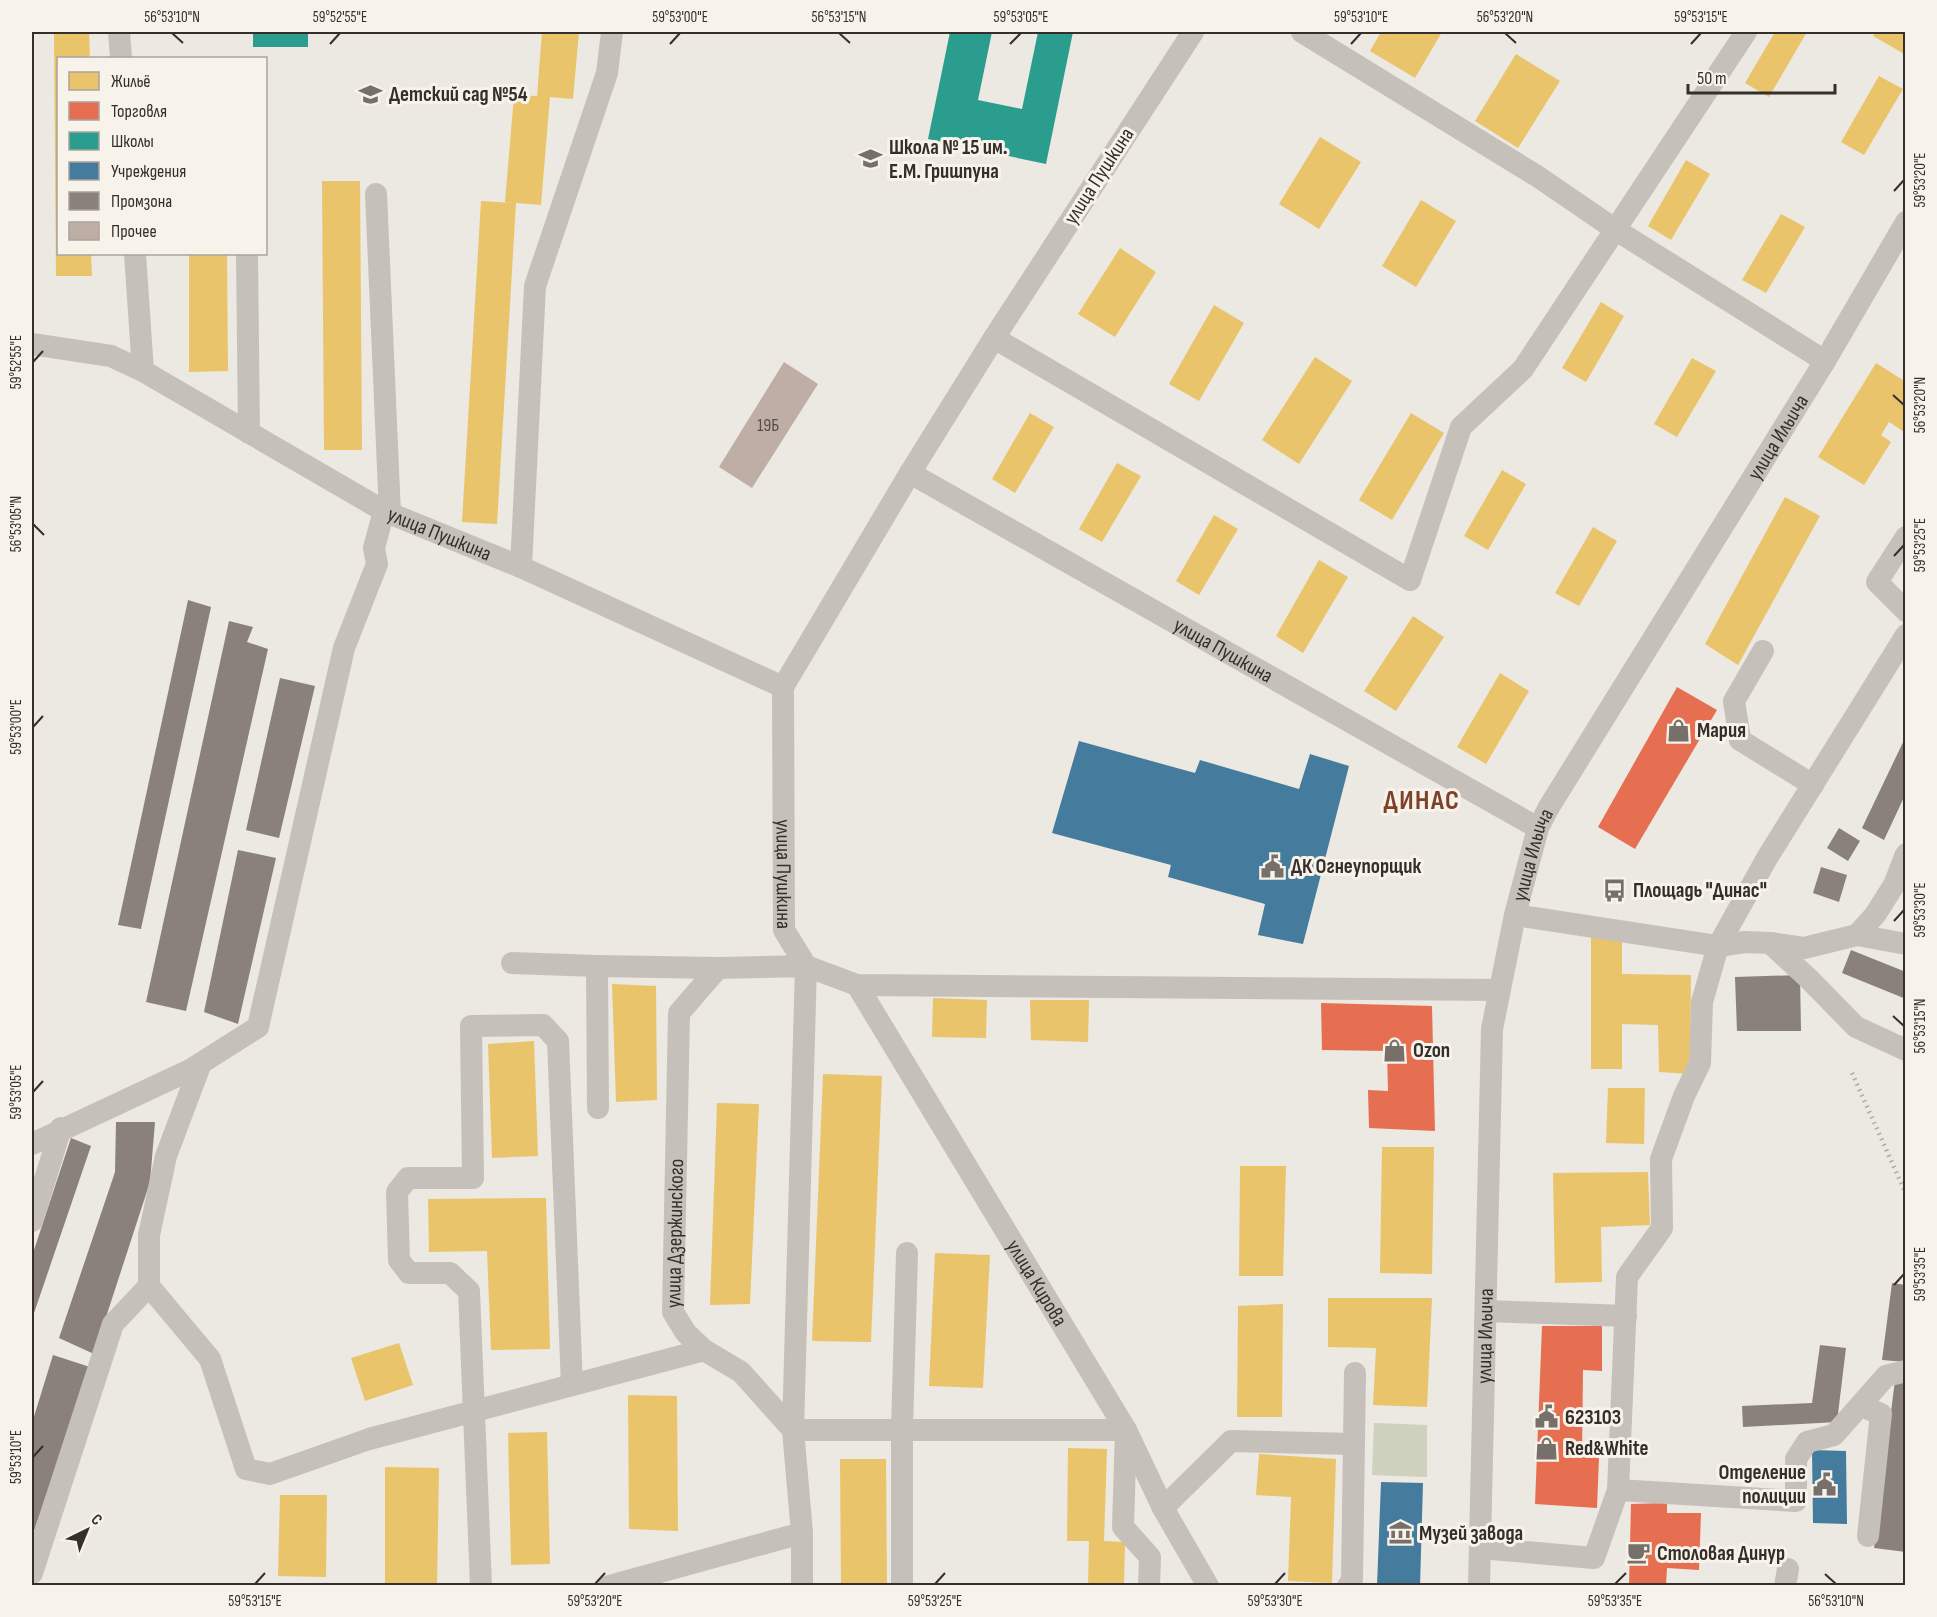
<svg xmlns="http://www.w3.org/2000/svg" width="1937" height="1617" viewBox="0 0 1937 1617" font-family="'Sofia Sans Condensed',sans-serif">
	<rect width="100%" height="100%" fill="#ece8e2"/>
	<path fill="#cdd1bd" d="M1374,1423L1427,1425V1477L1372,1475Z"/>
	<path fill="#e9c46a" d="M54,32H89L90,58H58V254H91L92,276H56Z
		M542,32H579L573,99L550,97L541,205L516,203L497,524L462,522L481,201L513,203L505,202L514,95L537,96Z
		M1381,32H1442L1415,78L1370,51Z
		M1775,32H1807L1769,97L1745,83Z
		M1876,32H1906V55L1873,36Z
		M1516,54L1560,81L1518,148L1475,121Z
		M1879,76L1903,89L1864,155L1841,142Z
		M1320,137L1361,162L1319,229L1279,204Z
		M1686,160L1710,174L1671,240L1648,226Z
		M322,181H360L362,450H324Z
		M1421,200L1456,221L1416,287L1382,266Z
		M1781,214L1805,227L1766,293L1742,280Z
		M1120,248L1156,272L1115,337L1078,314Z
		M189,254H227L228,371L189,372Z
		M1601,302L1624,316L1586,382L1562,368Z
		M1214,305L1244,323L1199,401L1169,384Z
		M1315,357L1352,381L1299,464L1262,440Z
		M1692,358L1716,371L1677,437L1654,424Z
		M1876,363L1906,382V433L1889,422L1881,435L1891,442L1864,485L1818,457Z
		M1030,413L1054,427L1015,493L992,479Z
		M1411,413L1444,433L1392,520L1359,500Z
		M1117,463L1141,476L1102,542L1079,529Z
		M1502,470L1526,484L1488,550L1464,536Z
		M1785,497L1820,516L1738,665L1705,644Z
		M1214,515L1238,529L1199,595L1176,581Z
		M1593,527L1617,541L1579,606L1555,593Z
		M1319,560L1348,577L1303,653L1276,636Z
		M1413,616L1444,637L1396,711L1364,691Z
		M1500,673L1529,691L1486,764L1457,747Z
		M1591,935L1622,937V974L1691,975L1690,1074L1659,1072L1658,1025L1622,1024V1069H1591Z
		M612,984L656,986L657,1100L616,1102Z
		M933,998L987,1000L986,1038L932,1037Z
		M1030,1000H1089L1088,1042L1031,1040Z
		M534,1041L538,1156L492,1158L488,1044Z
		M823,1074L882,1076L871,1342L812,1341Z
		M1608,1088H1645L1644,1144L1606,1143Z
		M717,1103L759,1104L750,1304L710,1305Z
		M1382,1147H1434L1432,1274L1380,1273Z
		M1240,1166H1286L1283,1276H1239Z
		M1648,1172L1650,1225L1601,1227L1602,1282L1555,1283L1553,1173Z
		M546,1198L550,1349L491,1350L487,1251L429,1252L428,1199Z
		M935,1253L990,1255L983,1388L929,1386Z
		M1328,1298H1432L1427,1407L1373,1405L1376,1348L1328,1347Z
		M1283,1304L1282,1417H1237L1238,1306Z
		M399,1343L413,1385L365,1401L351,1358Z
		M628,1395L677,1396L678,1531L629,1529Z
		M547,1432L550,1564L511,1565L508,1433Z
		M1068,1448L1107,1449L1104,1541L1125,1542L1124,1586H1088L1089,1541H1067Z
		M1259,1454L1336,1459L1332,1583L1288,1581L1291,1497L1256,1495Z
		M840,1459H886L887,1586H841Z
		M385,1467L439,1468L437,1586H385Z
		M280,1495H327L326,1577L278,1576Z"/>
	<path fill="#e76f51" d="M1677,687L1717,710L1635,849L1598,827Z
		M1321,1003L1432,1006L1435,1131L1369,1128L1368,1090L1388,1091L1387,1051L1322,1050Z
		M1542,1326H1602V1371L1583,1370L1582,1457H1599L1597,1508L1535,1504Z
		M1667,1503V1513H1701L1699,1570L1667,1568L1666,1586H1629L1631,1504Z"/>
	<path fill="#2a9d8f" d="M253,32H308V47H253Z
		M950,32H992L978,100L1022,109L1038,32H1073L1046,164L928,139Z"/>
	<path fill="#457b9d" d="M1079,741L1195,773L1200,760L1299,789L1310,754L1349,766L1303,944L1258,935L1265,904L1168,877L1171,865L1052,833Z
		M1812,1450L1846,1451L1847,1524L1813,1523Z
		M1381,1482L1423,1483L1420,1586H1377Z"/>
	<path fill="#8a817c" d="M188,600L211,607L141,929L118,925Z
		M229,621L253,627L247,642L268,649L186,1011L146,1002Z
		M280,678L315,686L279,838L246,830Z
		M1906,736V793L1884,840L1862,828Z
		M1839,828L1860,841L1848,861L1827,848Z
		M238,850L276,858L238,1024L204,1012Z
		M1821,867L1847,875L1839,902L1813,893Z
		M1851,950L1906,972V999L1842,973Z
		M1800,975L1801,1031H1737L1735,977Z
		M116,1122H155L150,1182L94,1354L59,1338L115,1172Z
		M71,1138L91,1146L32,1319V1256Z
		M1892,1283L1906,1285V1362L1882,1360Z
		M1820,1345L1846,1348L1837,1422L1743,1427L1742,1406L1812,1403Z
		M53,1355L90,1367L32,1537V1423Z
		M1895,1380L1906,1382V1552L1874,1548Z"/>
	<path fill="#beaea5" d="M784,362L818,384L752,488L719,467Z"/>
	<g fill="none" stroke-linecap="round" stroke-linejoin="round">
		<g stroke="#c6c0bb" stroke-width="22">
			<path d="M119,32L121,58"/>
			<path id="s1" d="M1193,32L994,338L910,473L783,687L784,930L806,966L857,985L1500,990"/>
			<path d="M1302,32L1537,176L1616,230L1825,361"/>
			<path d="M376,194L390,514"/>
			<path d="M135,254L143,371"/>
			<path d="M247,254L249,433"/>
			<path d="M994,338L1410,580L1461,427L1523,369L1746,32"/>
			<path id="s2" d="M32,344L111,356L143,371L384,511L521,567L783,687"/>
			<path id="s3" d="M910,473L1538,828"/>
			<path d="M1906,537L1877,582L1906,611"/>
			<path d="M521,567L535,286L607,73L612,32"/>
			<path d="M1763,651L1734,701L1740,740L1813,785"/>
			<path d="M1515,915L1718,946L1745,942L1770,943L1808,978L1856,1027L1906,1050"/>
			<path d="M1857,935L1875,915L1894,885L1906,854"/>
			<path d="M1770,943L1804,948L1857,935L1906,944"/>
			<path d="M512,963L597,966"/>
			<path id="s4" d="M857,985L1126,1430L1163,1508L1208,1586"/>
			<path d="M201,1063L166,1156L149,1235V1286L210,1359L246,1469L270,1474L369,1439L704,1350"/>
			<path d="M598,1108L597,966L718,968"/>
			<path d="M32,1144L190,1070L258,1027L344,648L377,564L374,548L384,511"/>
			<path d="M32,1221L61,1128"/>
			<path d="M1486,1311L1626,1316"/>
			<path d="M1861,1406L1881,1414L1868,1536"/>
			<path id="s5" d="M793,1430L741,1372L704,1350L686,1333L673,1312L679,1013L718,968L806,966L793,1430L802,1533V1586"/>
			<path d="M793,1430H1126L1123,1527L1150,1557L1149,1586"/>
			<path d="M1618,1490L1796,1501V1459L1807,1442L1834,1435L1886,1376L1906,1371"/>
			<path d="M1163,1508L1231,1441L1354,1444"/>
			<path d="M1480,1548L1594,1558L1618,1490L1627,1277L1662,1228L1661,1159L1684,1096L1700,1063L1702,1002L1718,946L1767,858L1906,635"/>
			<path d="M32,1573L113,1324L149,1286"/>
			<path d="M481,1586L469,1291L450,1273H409L399,1260L397,1192L408,1178H473L471,1026L543,1025L558,1041L572,1385"/>
			<path d="M609,1586L802,1533"/>
			<path d="M902,1586V1429L907,1253"/>
			<path d="M1348,1586L1352,1580L1355,1373"/>
			<path id="s6" d="M1479,1586L1492,1029L1515,915L1538,828L1549,807L1825,361L1906,222"/>
			<path d="M1785,1586L1788,1569"/>
		</g>
		<path stroke="#aea9a5" stroke-width="4.5" stroke-dasharray="1.5 4.5" stroke-linecap="butt" d="M1852,1073L1906,1194"/>
	</g>
	<path fill="none" stroke="#362e2a" stroke-width="2" d="M172,33L183,43M839,33L850,43M1505,33L1516,43M330,44L340,33M670,44L680,33M1010,44L1021,33M1351,44L1361,33M1691,44L1701,33M1894,191L1904,180M33,362L43,351M1893,395L1904,405M33,524L44,535M1894,556L1904,545M33,727L43,716M1894,921L1904,910M1893,1016L1904,1026M33,1092L43,1081M1894,1285L1904,1274M33,1457L43,1446M1825,1574L1836,1584M255,1584L265,1573M595,1584L605,1573M935,1584L945,1573M1275,1584L1285,1573M1615,1584L1626,1573"/>
	<defs>
		<symbol id="school-bare" viewBox="-9 -9 18 18"><path d="M0-5L7-2L0 1L-7-2ZM-4 1L0 2.5L4 1V4Q0 6-4 4Z" fill="#766f6a" stroke="#f8f3ea" stroke-width="2.5" paint-order="stroke"/></symbol>
		<symbol id="shop-bare" viewBox="-9 -9 18 18"><path d="M-5-2.5h2.3a2.7 3.5 0 0 1 5.4 0H5L5.5 6h-11ZM-1.5-2.5h3a1.5 2.3 0 0 0-3 0Z" fill="#766f6a" stroke="#f8f3ea" stroke-width="2.5" paint-order="stroke"/></symbol>
		<symbol id="civic-bare" viewBox="-9 -9 18 18"><path d="M-.6-6.5H3V-4.5H.6V-3L4-1V1h2V6H-6V1h2V-1L-.6-3ZM-1.2 2.5V6h2.4V2.5Z" fill="#766f6a" stroke="#f8f3ea" stroke-width="2.5" paint-order="stroke"/></symbol>
		<symbol id="bus-bare" viewBox="-9 -9 18 18"><path d="M-5-6H5V4H4V6H2V4H-2V6H-4V4H-5ZM-3.5-4V0h7V-4ZM-3.5 1.2v1.5H-2V1.2ZM2 1.2v1.5H3.5V1.2Z" fill="#766f6a" stroke="#f8f3ea" stroke-width="2.5" paint-order="stroke"/></symbol>
		<symbol id="museum-bare" viewBox="-9 -9 18 18"><path d="M0-6L6-3V-2H-6V-3ZM-5-1h2V3h-2ZM-1-1h2V3h-2ZM3-1h2V3H3ZM-6 4H6V6H-6Z" fill="#766f6a" stroke="#f8f3ea" stroke-width="2.5" paint-order="stroke"/></symbol>
		<symbol id="cafe-bare" viewBox="-9 -9 18 18"><path d="M-5.5-4.5H6V0H3Q3 3.5 0 3.5H-2.5Q-5.5 3.5-5.5 0ZM3-3.2v2h1.7v-2ZM-6 4.5H4V6H-6Z" fill="#766f6a" stroke="#f8f3ea" stroke-width="2.5" paint-order="stroke"/></symbol>
	</defs>
	<g fill-rule="evenodd">
		<use href="#school-bare" x="354" y="78" width="33" height="33"/>
		<use href="#school-bare" x="854" y="142" width="33" height="33"/>
		<use href="#shop-bare" x="1662" y="714" width="33" height="33"/>
		<use href="#civic-bare" x="1256" y="850" width="33" height="33"/>
		<use href="#bus-bare" x="1598" y="874" width="33" height="33"/>
		<use href="#shop-bare" x="1378" y="1034" width="33" height="33"/>
		<use href="#civic-bare" x="1530" y="1400" width="33" height="33"/>
		<use href="#shop-bare" x="1530" y="1432" width="33" height="33"/>
		<use href="#civic-bare" x="1808" y="1468" width="33" height="33"/>
		<use href="#museum-bare" x="1384" y="1516" width="33" height="33"/>
		<use href="#cafe-bare" x="1622" y="1536" width="33" height="33"/>
	</g>
	<g text-anchor="middle" dominant-baseline="central" stroke-width="6" stroke-linejoin="round" paint-order="stroke">
		<g font-size="18" fill="#584e49">
			<text x="768" y="425">19Б</text>
		</g>
		<g font-size="21" font-weight="bold" fill="#362e2a" stroke="#f8f3ea" text-anchor="start">
			<text x="389" y="94">Детский сад №54</text>
			<text x="889" y="147">Школа № 15 им.<tspan x="889" dy="24">Е.М. Гришпуна</tspan></text>
			<text x="1697" y="730">Мария</text>
			<text x="1291" y="866">ДК Огнеупорщик</text>
			<text x="1633" y="890">Площадь "Динас"</text>
			<text x="1413" y="1050">Ozon</text>
			<text x="1565" y="1417">623103</text>
			<text x="1565" y="1448">Red&amp;White</text>
			<text x="1806" y="1472" text-anchor="end">Отделение<tspan x="1806" dy="24">полиции</tspan></text>
			<text x="1419" y="1533">Музей завода</text>
			<text x="1657" y="1553">Столовая Динур</text>
		</g>
		<g font-size="21" fill="#362e2a" stroke="#f8f3ea">
			<text transform="translate(1099 176) rotate(-57)">улица Пушкина</text>
			<text stroke="none"><textPath href="#s6" startOffset="1222">улица Ильича</textPath></text>
			<text stroke="none"><textPath href="#s2" startOffset="454">улица Пушкина</textPath></text>
			<text stroke="none"><textPath href="#s3" startOffset="360">улица Пушкина</textPath></text>
			<text stroke="none"><textPath href="#s6" startOffset="736">улица Ильича</textPath></text>
			<text stroke="none"><textPath href="#s1" startOffset="960">улица Пушкина</textPath></text>
			<text stroke="none"><textPath href="#s5" startOffset="249">улица Дзержинского</textPath></text>
			<text stroke="none"><textPath href="#s4" startOffset="348">улица Кирова</textPath></text>
			<text stroke="none"><textPath href="#s6" startOffset="250">улица Ильича</textPath></text>
		</g>
		<g font-size="27" font-weight="bold" letter-spacing="1.5" fill="#7e422a" stroke="#f8f3ea">
			<text x="1422" y="801">ДИНАС</text>
		</g>
	</g>
	<rect width="1937" height="1617" fill="none" stroke="#f8f3ea" stroke-width="66"/>
	<rect x="57" y="57" width="210" height="198" fill="#f8f3ea" stroke="#aaa49d" stroke-width="1.5"/>
	<rect x="69" y="72" width="30" height="18" fill="#e9c46a" stroke="#aaa49d" stroke-width="1.5"/>
	<text x="111" y="87" font-size="18" fill="#362e2a">Жильё</text>
	<rect x="69" y="102" width="30" height="18" fill="#e76f51" stroke="#aaa49d" stroke-width="1.5"/>
	<text x="111" y="117" font-size="18" fill="#362e2a">Торговля</text>
	<rect x="69" y="132" width="30" height="18" fill="#2a9d8f" stroke="#aaa49d" stroke-width="1.5"/>
	<text x="111" y="147" font-size="18" fill="#362e2a">Школы</text>
	<rect x="69" y="162" width="30" height="18" fill="#457b9d" stroke="#aaa49d" stroke-width="1.5"/>
	<text x="111" y="177" font-size="18" fill="#362e2a">Учреждения</text>
	<rect x="69" y="192" width="30" height="18" fill="#8a817c" stroke="#aaa49d" stroke-width="1.5"/>
	<text x="111" y="207" font-size="18" fill="#362e2a">Промзона</text>
	<rect x="69" y="222" width="30" height="18" fill="#beaea5" stroke="#aaa49d" stroke-width="1.5"/>
	<text x="111" y="237" font-size="18" fill="#362e2a">Прочее</text>
	<g transform="translate(87 1530) rotate(43)" stroke="#f8f3ea" stroke-width="4.5" paint-order="stroke">
	<path d="M0-4.5L10 22L0 15L-10 22Z" fill="#362e2a"/>
	<text y="-9" font-size="16" font-weight="bold" text-anchor="middle" fill="#362e2a">С</text>
	</g>
	<path d="M1688 84v9h147v-9" fill="none" stroke="#362e2a" stroke-width="3"/>
	<text x="1697" y="84" font-size="18" fill="#362e2a" stroke="#f8f3ea" stroke-width="4.5" paint-order="stroke">50 m</text>
	<rect x="33" y="33" width="1871" height="1551" fill="none" stroke="#362e2a" stroke-width="2"/>
	<g font-size="15" text-anchor="middle" fill="#362e2a">
		<text x="172" y="22">56°53'10"N</text>
		<text x="340" y="22">59°52'55"E</text>
		<text x="680" y="22">59°53'00"E</text>
		<text x="839" y="22">56°53'15"N</text>
		<text x="1021" y="22">59°53'05"E</text>
		<text x="1361" y="22">59°53'10"E</text>
		<text x="1505" y="22">56°53'20"N</text>
		<text x="1701" y="22">59°53'15"E</text>
		<text transform="translate(1920 180) rotate(-90)" y="5">59°53'20"E</text>
		<text transform="translate(16 362) rotate(-90)" y="5">59°52'55"E</text>
		<text transform="translate(1920 405) rotate(-90)" y="5">56°53'20"N</text>
		<text transform="translate(16 524) rotate(-90)" y="5">56°53'05"N</text>
		<text transform="translate(1920 545) rotate(-90)" y="5">59°53'25"E</text>
		<text transform="translate(16 727) rotate(-90)" y="5">59°53'00"E</text>
		<text transform="translate(1920 910) rotate(-90)" y="5">59°53'30"E</text>
		<text transform="translate(1920 1026) rotate(-90)" y="5">56°53'15"N</text>
		<text transform="translate(16 1092) rotate(-90)" y="5">59°53'05"E</text>
		<text transform="translate(1920 1274) rotate(-90)" y="5">59°53'35"E</text>
		<text transform="translate(16 1457) rotate(-90)" y="5">59°53'10"E</text>
		<text x="255" y="1606">59°53'15"E</text>
		<text x="595" y="1606">59°53'20"E</text>
		<text x="935" y="1606">59°53'25"E</text>
		<text x="1275" y="1606">59°53'30"E</text>
		<text x="1615" y="1606">59°53'35"E</text>
		<text x="1836" y="1606">56°53'10"N</text>
	</g>
</svg>
